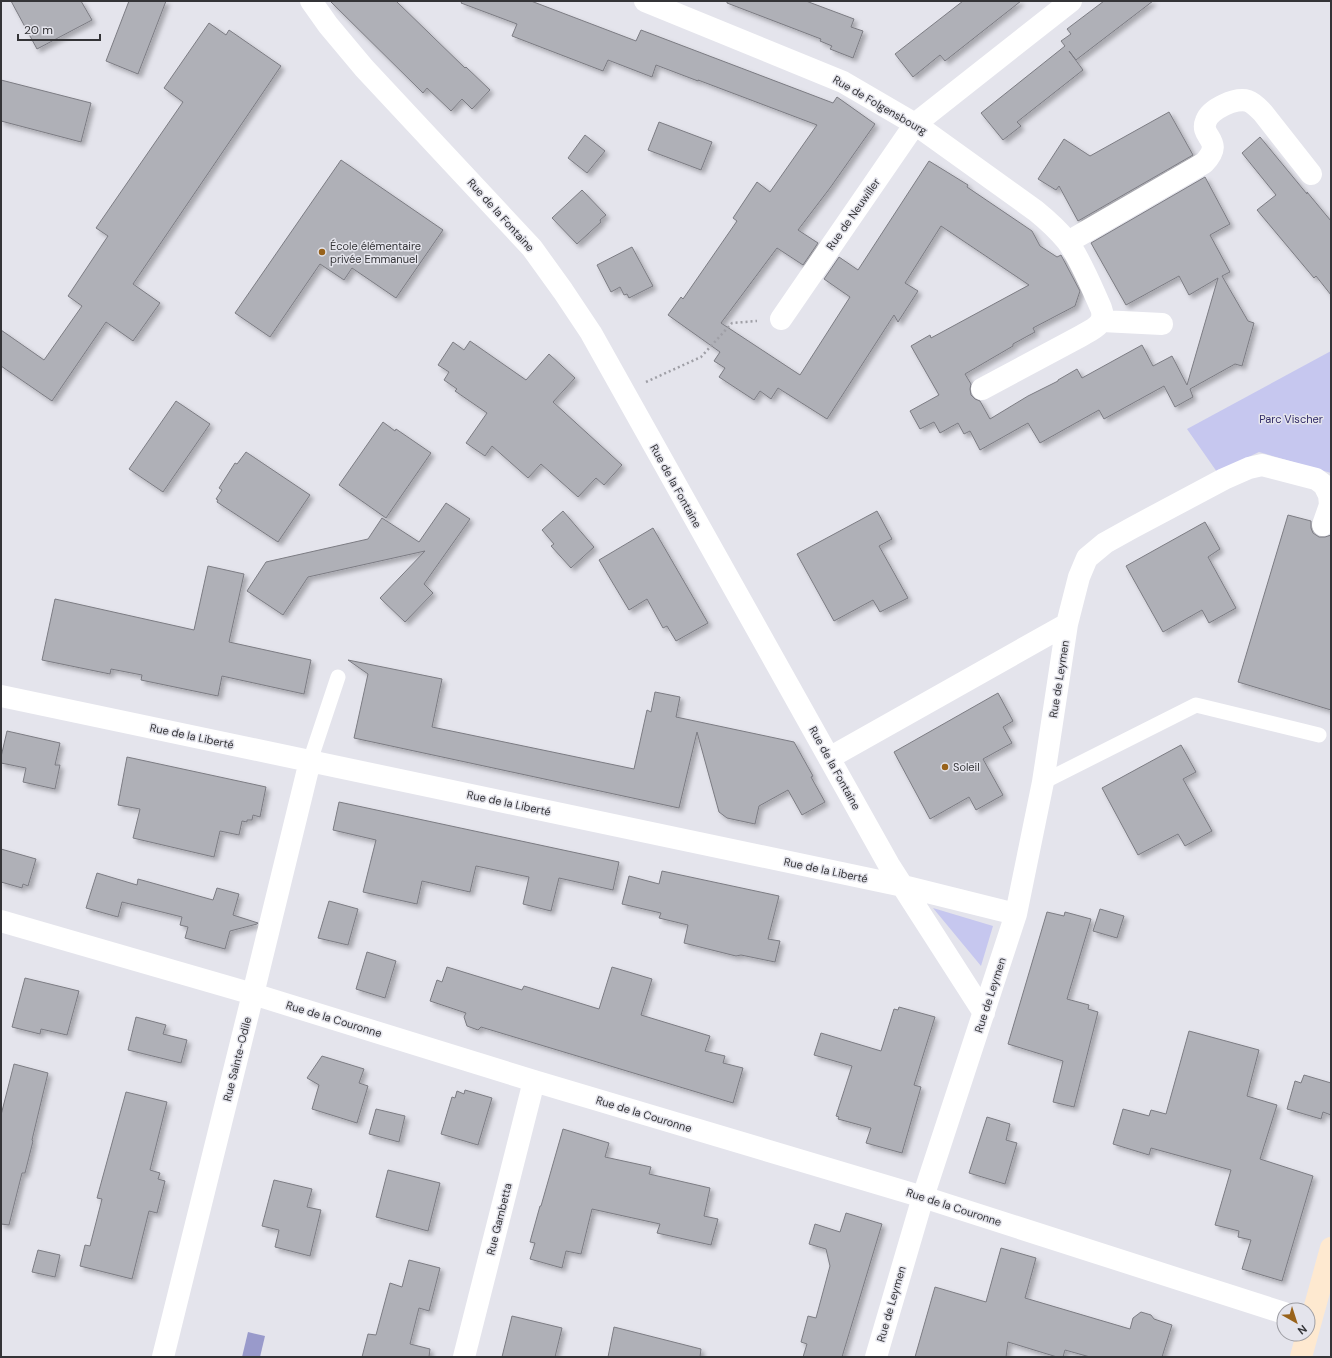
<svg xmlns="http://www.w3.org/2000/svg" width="1332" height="1358" viewBox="0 0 1332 1358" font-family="'DM Sans',sans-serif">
	<defs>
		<filter id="shadow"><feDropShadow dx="3.5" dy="3.5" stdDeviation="2" flood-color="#0004"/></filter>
	</defs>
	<rect width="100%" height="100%" fill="#e4e4ec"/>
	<path fill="#c6c7ef" d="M1331,351V473L1259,452L1217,472L1187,429Z
		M933,908L993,926L981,966Z"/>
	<path fill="#999acb" d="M248,1332L265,1336L260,1357H242Z"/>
	<path fill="#afb0b7" stroke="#7c7c83" filter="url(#shadow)" d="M11,1H81L92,20L37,49Z
		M129,1H166L138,74L106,61Z
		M330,1H396L465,68L466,67L490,90L472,109L462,99L451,111L427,88L423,93Z
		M462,1H531L636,41L641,30L833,103L837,97L875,124L830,188L798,230L818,243L803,265L777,248L721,323L800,375L850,297L824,279L839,257L858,270L929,161L968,185L967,187L1032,231L1040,246L1057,257L1061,255L1080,291L1075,306L1033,328L1035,332L1013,344V346L965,374L971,384L970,389L971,395L975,399L980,401L990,419L1028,396L1058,381V380L1077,369L1082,378L1142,345L1153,366L1172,356L1187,385L1218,278L1189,295L1179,276L1126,305L1091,243L1205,177L1230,224L1210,235L1230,272L1222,276L1248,321L1254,323L1242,366L1235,364L1190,389L1193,397L1175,407L1164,386L1104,419L1099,410L1040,443L1028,423L980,450L970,431L964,434L958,423L940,433L934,422L920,429L910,411L939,395L911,346L930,335L931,338L1029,285L941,226L905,283L918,291L898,322L894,315L827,419L778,388L771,399L760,391L754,400L719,377L725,368L714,361L720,352L668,315L681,297L683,299L737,221L733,218L757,182L770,192L817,125L698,80V81L656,65L652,77L608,60L603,71L512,36L517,24L461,3Z
		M727,1H806L854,19L851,27L863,31L853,58L830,49L832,46L820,41L821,39L727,3Z
		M963,1H1021L945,61L940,55L913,77L895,54Z
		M1104,1H1153L1076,60L1069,51L1083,70L1017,122L1021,126L1003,140L981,113L1065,46L1061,41L1071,34L1067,29Z
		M209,23L226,35L229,30L281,66L133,284L160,303L133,341L106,322L52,401L1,366V330L44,360L82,306L68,296L108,236L96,228L183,102L164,88Z
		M1,80L91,103L81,142L1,121Z
		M1169,112L1193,155L1078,221L1059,186L1056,190L1038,179L1064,139L1090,156Z
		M659,122L712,142L701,170L648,150Z
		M585,135L605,151L587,173L568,158Z
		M1260,137L1307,194V192L1331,221V295L1316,276L1314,278L1257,210L1276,195L1242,153Z
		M341,160L443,230L396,298L352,268L344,280L320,264L270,337L235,313Z
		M582,190L606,215L600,220L601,222L577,244L552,218Z
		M632,247L653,286L629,298L627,294L624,295L620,287L611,292L597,265Z
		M470,341L526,380L549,354L575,378L553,402L622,465L604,485L596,478L578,497L541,464L528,478L492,446L485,456L466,443L487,413L455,391L457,389L444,380L449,372L438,365L453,342L464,350Z
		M176,401L210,424L163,492L129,469Z
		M383,422L395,431L396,429L431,453L386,518L339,485Z
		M246,452L310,495L278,542L217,502L218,500L216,499L222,490L219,488L235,463L237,464Z
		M446,503L470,519L424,584L433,593L405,622L380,598L425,551L308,577L283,615L247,591L266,562L368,539L382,518L419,542Z
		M563,511L594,547L571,568L551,546L554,544L542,530Z
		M877,511L892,539L879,546L908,598L880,612L873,600L834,621L797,554Z
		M1288,515L1311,521V528L1313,533L1319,537H1325L1331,535V710L1238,682Z
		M1205,522L1220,549L1208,557L1236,608L1209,623L1202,610L1163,632L1126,566Z
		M653,528L708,623L676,641L667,626L663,628L647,599L629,610L599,560Z
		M208,566L244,574L229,642L311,660L304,694L222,676L218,696L141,680L142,675L111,669L110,674L42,660L55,599L194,630Z
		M348,660L442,679L432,727L634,769L647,710L651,712L655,692L680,697L676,717L794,742L813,776L811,777L825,802L802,815L788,790L759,806L755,824L727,818L719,812L697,732L679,808L354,738L368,674Z
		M998,693L1013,721L1003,727L1012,743L983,759L1003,795L976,810L969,797L930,819L894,752Z
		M7,731L60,743L55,765H60L55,789L23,782L26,768L1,763V757Z
		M1181,745L1196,772L1183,779L1212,831L1185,846L1178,834L1138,855L1102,788Z
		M127,757L266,787L260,817L253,815L252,820H247V822L242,821L239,835L220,831L214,857L133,838L140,809L118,805Z
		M339,802L619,862L613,890L559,878L551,911L523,904L529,877L476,866L470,892L422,881L417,904L363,892L376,840L333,830Z
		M1,849L36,859L28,886L23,884L22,888L1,882Z
		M662,871L779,896L768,939L780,941L775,962L741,955L736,956L684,943L688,925L659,918L661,913L622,904L629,876L659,884Z
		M97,873L137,885L138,879L213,900L217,888L239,894L233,915L258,923L257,924L230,931L225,949L185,938L188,927L180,925L182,917L122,902L118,917L86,908Z
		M329,901L358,909L348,945L318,938Z
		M1100,909L1124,916L1117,938L1093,931Z
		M1047,912L1064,916L1065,912L1091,919L1067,999L1089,1005L1088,1009L1098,1012L1074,1107L1053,1102L1063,1061L1008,1044Z
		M367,952L396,961L385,998L356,989Z
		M447,967L522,990L524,986L599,1009L612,967L652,979L641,1015L710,1036L705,1051L725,1056L723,1063L743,1068L733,1103L481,1027L478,1030L467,1026L464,1017L466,1013L430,1001L437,980L442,982Z
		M25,978L79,991L67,1035L41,1029L40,1034L12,1027Z
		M899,1007L935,1017L914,1085L921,1087L902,1153L866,1143L871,1128L838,1119L839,1117L836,1116L852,1066L814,1055L821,1033L881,1051L894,1009L898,1010Z
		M136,1017L166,1025L163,1034L187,1040L181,1063L128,1050Z
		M1189,1031L1259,1050L1247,1096L1277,1105L1260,1159L1313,1176L1282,1281L1242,1269L1251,1240L1238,1237L1239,1231L1215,1225L1231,1170L1151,1148L1149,1155L1113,1144L1123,1109L1149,1116L1151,1110L1166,1114Z
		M322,1056L364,1069L359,1083L368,1086L357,1123L312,1109L319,1085L307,1078Z
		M14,1064L48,1073L32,1140L33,1141L25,1173H22L9,1225L1,1224V1115Z
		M1304,1075L1331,1083V1115L1323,1112L1321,1119L1287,1109L1295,1081L1301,1083Z
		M465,1090L492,1098L478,1145L441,1134L452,1097L455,1098L457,1091L464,1094Z
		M126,1092L167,1102L150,1170L160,1173L158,1179L165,1181L157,1213L149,1211L132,1279L80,1266L85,1245L90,1246L102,1199L97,1198Z
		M376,1109L405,1116L399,1142L369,1134Z
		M987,1117L1010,1124L1006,1140L1017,1143L1005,1184L969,1173Z
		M563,1129L609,1143L605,1157L651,1167L649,1174L710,1188L704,1216L718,1219L711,1245L657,1233L660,1224L592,1209L581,1254L566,1251L562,1268L530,1259L535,1243L530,1242L540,1206H541Z
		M388,1170L440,1183L428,1231L376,1217Z
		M274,1180L312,1189L307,1207L321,1210L310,1256L275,1247L279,1230L262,1226Z
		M846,1213L882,1224L842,1357H803L807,1344L801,1342L808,1316L816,1318L830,1266L826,1249L809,1244L815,1224L840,1232Z
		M1001,1248L1036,1258L1025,1298L1130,1329L1133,1318L1141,1312L1151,1315L1154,1319L1172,1325L1162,1357H1090L1065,1350L1063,1357H1057L1008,1342L1006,1357H915L935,1287L986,1302Z
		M38,1250L60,1255L55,1277L32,1272Z
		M409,1260L440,1268L429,1311L419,1308L410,1344L430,1349L429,1357H362L368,1334L376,1335L390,1283L402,1287Z
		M512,1316L562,1328L555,1357H502Z
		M614,1327L701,1349L700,1357H608Z"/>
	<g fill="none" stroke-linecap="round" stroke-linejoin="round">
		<path stroke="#9f9fa6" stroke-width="2.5" stroke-dasharray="2 3" stroke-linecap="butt" d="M646,382L701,357L732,323L757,321"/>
		<path stroke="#fff" stroke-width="15" d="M310,761L338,677
			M1043,782L1196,705L1319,735"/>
		<path stroke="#fff" stroke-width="22" d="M311,1L328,25L364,68L532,248L563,291L591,333L889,865L984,1013
			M645,1L843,82L915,124L1036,211C1047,220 1058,230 1067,241C1080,258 1092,288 1101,308C1107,324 1093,329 1081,336L982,389
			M1068,242L1204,163C1226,140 1199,138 1206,121C1210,109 1236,97 1248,101C1254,103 1259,109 1263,113L1311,174
			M781,319L915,124L1071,1
			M1102,321L1162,324
			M1,696L903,886L1016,914
			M829,758L1067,624
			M1,921L253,994L534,1081L923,1197L1284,1313
			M163,1357L253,994L310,761
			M464,1357L534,1081
			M876,1357L923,1197L1016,914L1043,782L1067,624L1079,577L1087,558L1105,543L1132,528L1224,479L1249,468L1262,465L1316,479L1324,485L1329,495L1330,505L1323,525"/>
		<path stroke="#fee9d0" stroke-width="22" d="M1301,1357L1331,1248"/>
	</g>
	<g fill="#98621a" stroke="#e4e4ec" stroke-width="1.5">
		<circle cx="322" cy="252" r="4"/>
		<circle cx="945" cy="767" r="4"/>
	</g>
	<g text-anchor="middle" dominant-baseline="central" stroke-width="3" stroke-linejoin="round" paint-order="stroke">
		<g font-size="11" fill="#343437" stroke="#e4e4ec">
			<text transform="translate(880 105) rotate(30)">Rue de Folgensbourg</text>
			<text transform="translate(853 214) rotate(-55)">Rue de Neuwiller</text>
			<text transform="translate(501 215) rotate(48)">Rue de la Fontaine</text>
			<text transform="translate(676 486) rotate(61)">Rue de la Fontaine</text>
			<text transform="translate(1059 679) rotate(-81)">Rue de Leymen</text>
			<text transform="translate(192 736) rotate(12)">Rue de la Liberté</text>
			<text transform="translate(835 768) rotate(61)">Rue de la Fontaine</text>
			<text transform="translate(509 803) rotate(12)">Rue de la Liberté</text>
			<text transform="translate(826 870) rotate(12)">Rue de la Liberté</text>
			<text transform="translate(990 995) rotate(-72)">Rue de Leymen</text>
			<text transform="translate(334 1019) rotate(17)">Rue de la Couronne</text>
			<text transform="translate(237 1059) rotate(-76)">Rue Sainte-Odile</text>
			<text transform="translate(644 1114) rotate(17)">Rue de la Couronne</text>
			<text transform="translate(954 1207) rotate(18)">Rue de la Couronne</text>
			<text transform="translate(499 1219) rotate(-76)">Rue Gambetta</text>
			<text transform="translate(891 1304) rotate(-74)">Rue de Leymen</text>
		</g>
		<g font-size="11" fill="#343437" stroke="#e4e4ec" text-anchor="start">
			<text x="330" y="246">École élémentaire<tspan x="330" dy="13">privée Emmanuel</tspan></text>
			<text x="953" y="767">Soleil</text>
		</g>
		<g font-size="11" fill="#312b67" stroke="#e4e4ec">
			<text x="1291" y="419">Parc Vischer</text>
		</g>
	</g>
	<rect width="1332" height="1358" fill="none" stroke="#343437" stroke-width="4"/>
	<g transform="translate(1296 1322) rotate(141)"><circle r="19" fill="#e4e4ec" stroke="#9e9ea4"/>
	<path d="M0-3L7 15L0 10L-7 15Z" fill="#98621a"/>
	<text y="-6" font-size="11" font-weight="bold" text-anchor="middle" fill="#343437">N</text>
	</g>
	<path d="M18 34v6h82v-6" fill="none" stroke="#343437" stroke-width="2"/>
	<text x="24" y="34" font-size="12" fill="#343437" stroke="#e4e4ec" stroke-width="3" paint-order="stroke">20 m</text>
</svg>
